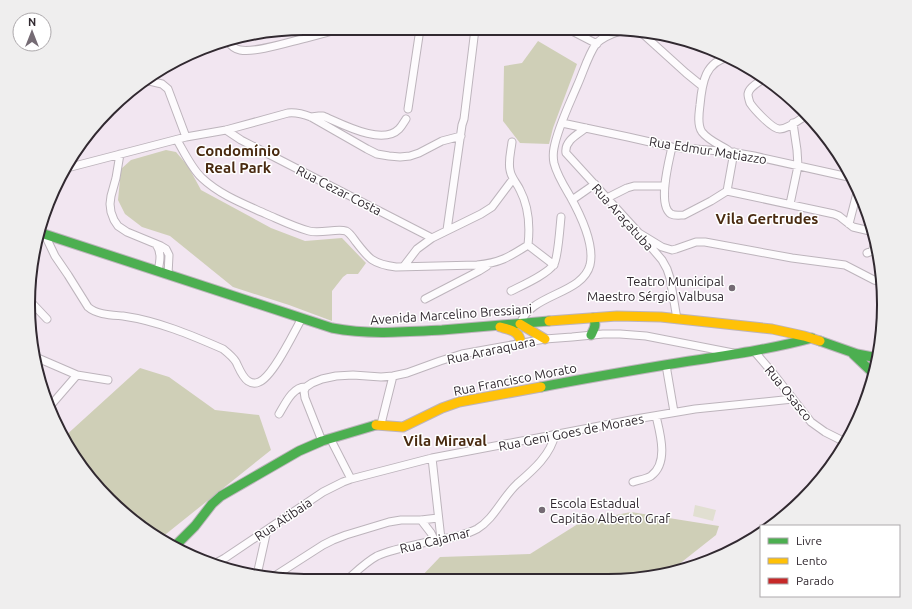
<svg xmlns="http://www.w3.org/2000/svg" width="912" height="609" viewBox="0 0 912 609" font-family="Ubuntu,sans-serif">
	<rect width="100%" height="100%" fill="#f2e6f1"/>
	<path fill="#e1dfd1" d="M695,505L716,510L713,521L693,516Z"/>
	<path fill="#cfcfb7" d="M538,41L577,64L553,128L549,144L520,143L503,121L504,66L522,63Z
		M166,150L176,152L188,166L201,190L271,228L305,241L342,238L366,263L358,274H347L343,277L332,291V321L289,305L233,287L170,236L142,227L125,214L118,200L121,169L131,160Z
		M140,368L169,377L215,410L259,415L271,450L161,538L122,512L65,443L63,438Z
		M631,512L719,526L716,535L678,565L630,580H625L419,579L440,557L530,554L581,522Z"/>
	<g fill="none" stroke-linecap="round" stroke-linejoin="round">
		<defs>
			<path id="street" d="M570,30L597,44
				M633,30L638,31L644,35L686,73L702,86
				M228,41C231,46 234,49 240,50C256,53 289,42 306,38C318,35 330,32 342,28
				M763,79C758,83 749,87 748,94C748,97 749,100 750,103C754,109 773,130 780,129C788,129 800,119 807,115
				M145,80L162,84L168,89L186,137
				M408,109L420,29
				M311,117L319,116H323C342,124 382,146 399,129C402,126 404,122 406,119
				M562,123L628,137L672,147L731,152L754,156L853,178
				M586,128C578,134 564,141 566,153L639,233L662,260L667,269L670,278L677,319
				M226,130L241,140L432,238
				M177,140C184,152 192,169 202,178C220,195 244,204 266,214C280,220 294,227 309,231C321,234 337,228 346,231C350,233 353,238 356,242C369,259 373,264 396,267L477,265C500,263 509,257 528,245C530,227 529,207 520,190C517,183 511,178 510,170C508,161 511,151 512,142
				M672,147C669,161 657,205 671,214C675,216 680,215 684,215L711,201L727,191
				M728,150C720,145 708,140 702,132C697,125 699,113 700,105C702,83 705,61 730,57
				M120,154L116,178L111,196L110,204L111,212L114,220L118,226L127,232L161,246L166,249L169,255L168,275
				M67,168L186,137L226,130L288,113C296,112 303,114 311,117L367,149L377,154L389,156L400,157L410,156L419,153L442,141L461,136
				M727,191L834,214L839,216L853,227L874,232
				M727,191L734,152
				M607,198L627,188L634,186H665
				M572,200L595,184
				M790,204L798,166L797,150L793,123
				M849,224L858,189
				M447,230L462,125L464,119L475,29
				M44,233L55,256L68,275L88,307C97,315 112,315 123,316C158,321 191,335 223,349C228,353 233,357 236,362C239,368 242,377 248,381C251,383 255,384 259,382C273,377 294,332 302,318
				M639,233L662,247L672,250L676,249L696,242H705L792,258L845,265L874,280L883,282
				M156,244C162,253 160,261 158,271
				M528,245L554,265
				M867,253L872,251L876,242
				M404,266L417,249L432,238L481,214L492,207L513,179
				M511,291C523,285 548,274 554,264C558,258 560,227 561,217
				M425,299L479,271L487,266
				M30,301L47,319
				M520,324C531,293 582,295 590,265C595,244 580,214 570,196C564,186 557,175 554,163C553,158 553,153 554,148C558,127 569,105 577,86C583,73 588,55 596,44C603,36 614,33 623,30
				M754,351L772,372L811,422L825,432L847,443
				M33,356L77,375L108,380
				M666,365L674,412
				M51,405L77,375
				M279,414C285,404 293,386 306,387
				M381,424L393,376
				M330,438L351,479
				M322,441L305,398L304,391L306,387L312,383L322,379L336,376L353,375L381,377L393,376L407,373L440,361L462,354L545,339L572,337L603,334H620L646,336L733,353
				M432,458L441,539
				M633,482C639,480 646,479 651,476C669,463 660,433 656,416
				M421,520L431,533L435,541
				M216,563L225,558L323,492L343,482L351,479L432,458L636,419L695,409L793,399
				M257,575L267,530
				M270,579L323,545L333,540L346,535L389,522L401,520H421L438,518
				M348,579C357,571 366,562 377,556C392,549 419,544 436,540C449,538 464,536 477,529C494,519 502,498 517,484C532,471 551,455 555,434"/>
			<path id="fast" d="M41,233L332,328C369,335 405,332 442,330C477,327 513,324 549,321
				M591,335C594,329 597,324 593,318
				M820,341L857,354L878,358
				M853,354L873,373
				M541,387C582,379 623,372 665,365C714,357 764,351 812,338
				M174,547L195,526L212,504L221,496L299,451L322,441L376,425"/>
			<path id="slow" d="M549,321L617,316L661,317L772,329L804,336L820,341
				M520,324L545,339
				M500,327C511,330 520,331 521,344
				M376,425L403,427L442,408L459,402L541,387"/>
			<path id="jam" d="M859,417L876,364"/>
		</defs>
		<use href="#street" stroke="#bdb4bc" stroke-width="9"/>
		<use href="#fast" stroke="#bdb4bc" stroke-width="11"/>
		<use href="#slow" stroke="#bdb4bc" stroke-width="11"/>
		<use href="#jam" stroke="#bdb4bc" stroke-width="11"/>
		<use href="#street" stroke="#fdfbfd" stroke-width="7"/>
		<use href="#fast" stroke="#4caf50" stroke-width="9"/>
		<use href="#slow" stroke="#ffc107" stroke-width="9"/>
		<use href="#jam" stroke="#c62828" stroke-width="9"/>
	</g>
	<g fill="#756b74" stroke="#fff" stroke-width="1.5">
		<circle cx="732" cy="288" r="4"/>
		<circle cx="542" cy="510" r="4"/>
	</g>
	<g text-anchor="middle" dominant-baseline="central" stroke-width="3" stroke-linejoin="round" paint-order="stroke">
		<g font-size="13" fill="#312930" stroke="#fff">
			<text transform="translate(708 150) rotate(9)">Rua Edmur Matiazzo</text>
			<text transform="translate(339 190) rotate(27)">Rua Cezar Costa</text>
			<text transform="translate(623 217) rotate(48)">Rua Araçatuba</text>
			<text transform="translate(451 314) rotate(-4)">Avenida Marcelino Bressiani</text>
			<text transform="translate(491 350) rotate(-12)">Rua Araraquara</text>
			<text transform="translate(515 379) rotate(-11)">Rua Francisco Morato</text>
			<text transform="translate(789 393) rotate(51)">Rua Osasco</text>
			<text transform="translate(571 432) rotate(-11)">Rua Geni Goes de Moraes</text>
			<text transform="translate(283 519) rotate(-34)">Rua Atibaia</text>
			<text transform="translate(435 540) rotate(-14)">Rua Cajamar</text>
		</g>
		<g font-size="13" fill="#312930" stroke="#fff" text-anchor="end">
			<text x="724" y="281">Teatro Municipal<tspan x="724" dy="15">Maestro Sérgio Valbusa</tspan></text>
			<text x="550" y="503" text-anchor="start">Escola Estadual<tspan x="550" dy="15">Capitão Alberto Graf</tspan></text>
		</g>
		<g font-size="15" font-weight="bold" fill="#492a10" stroke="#fff">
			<text x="238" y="150">Condomínio<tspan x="238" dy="17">Real Park</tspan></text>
			<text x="767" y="218">Vila Gertrudes</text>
			<text x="445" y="440">Vila Miraval</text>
		</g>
	</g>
	<path d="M0 0H912V609H0ZM304 35H608A269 269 0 0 1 877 304V305A269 269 0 0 1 608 574H304A269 269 0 0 1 35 305V304A269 269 0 0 1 304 35Z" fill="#efeeee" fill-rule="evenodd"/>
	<path fill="none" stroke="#312930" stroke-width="2" d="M304 35H608A269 269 0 0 1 877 304V305A269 269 0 0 1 608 574H304A269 269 0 0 1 35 305V304A269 269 0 0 1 304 35Z"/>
	<rect x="760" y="525" width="140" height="72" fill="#ffffff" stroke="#ada9ac"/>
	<rect x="768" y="538" width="20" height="6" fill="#4caf50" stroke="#ada9ac"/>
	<text x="796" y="545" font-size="12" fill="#312930">Livre</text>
	<rect x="768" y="558" width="20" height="6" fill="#ffc107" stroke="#ada9ac"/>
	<text x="796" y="565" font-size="12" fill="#312930">Lento</text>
	<rect x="768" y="578" width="20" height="6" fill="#c62828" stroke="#ada9ac"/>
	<text x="796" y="585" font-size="12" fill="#312930">Parado</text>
	<g transform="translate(32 32)"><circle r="19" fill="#ffffff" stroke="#ada9ac"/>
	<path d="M0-3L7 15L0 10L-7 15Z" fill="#756b74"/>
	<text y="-6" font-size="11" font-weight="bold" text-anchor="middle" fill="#312930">N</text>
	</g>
</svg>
